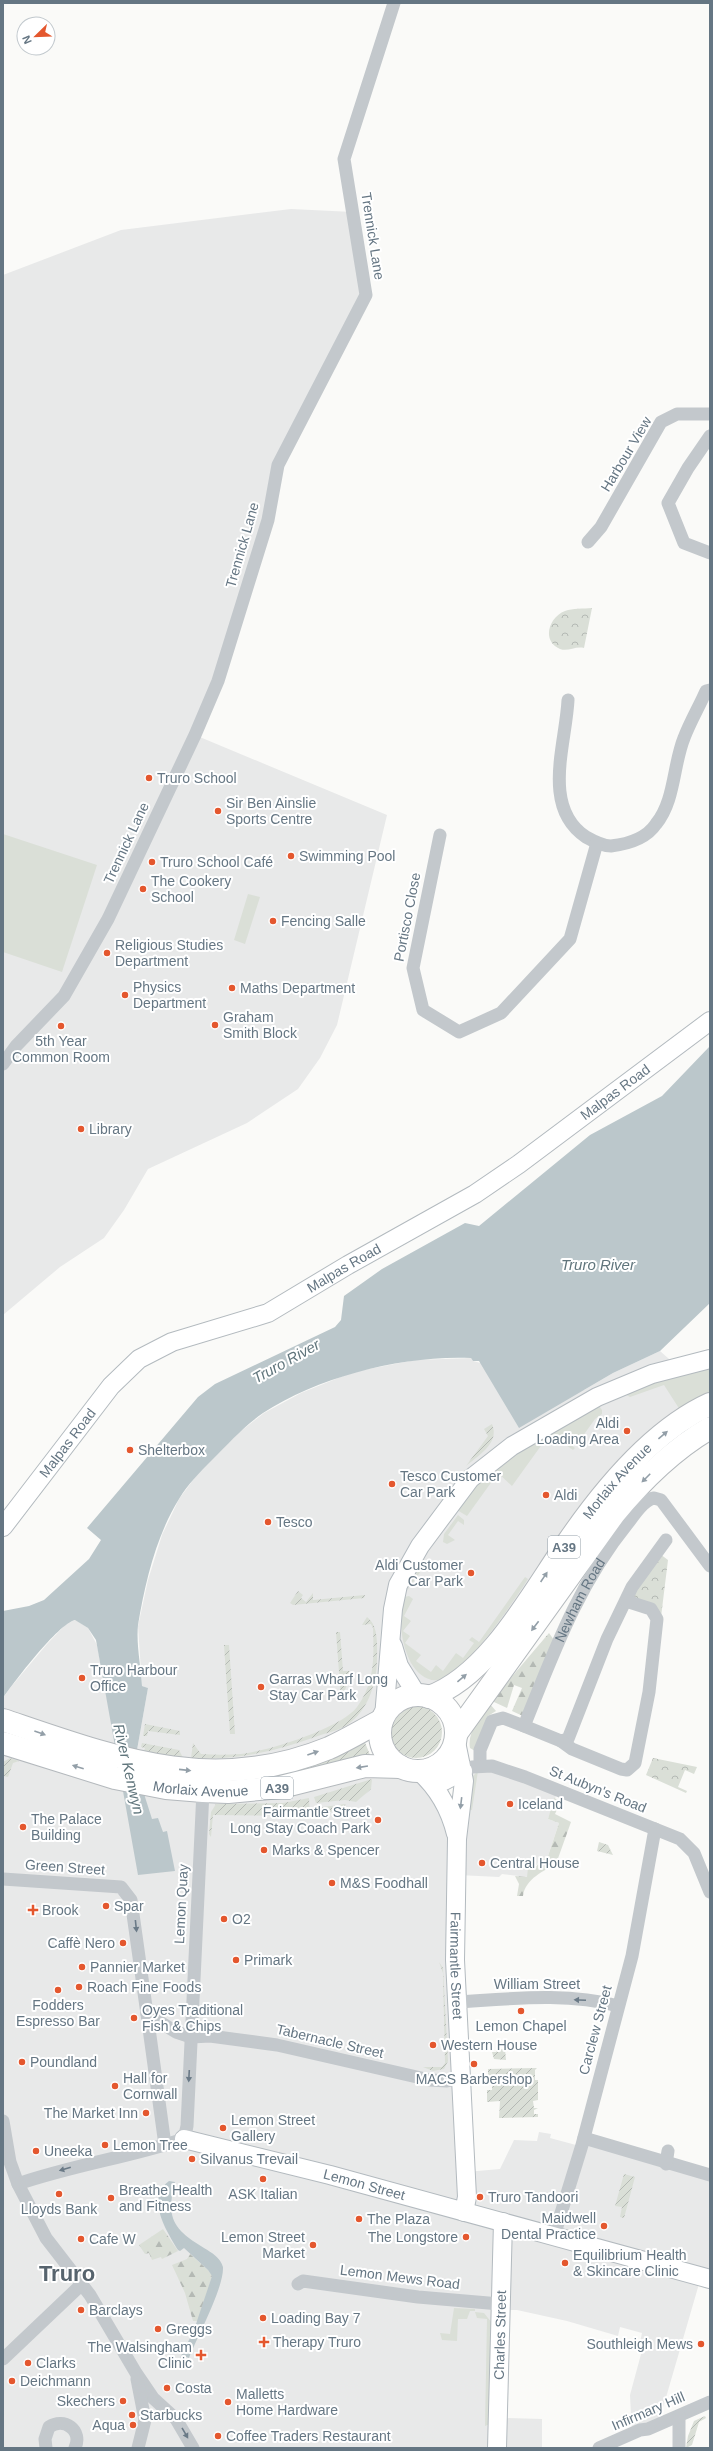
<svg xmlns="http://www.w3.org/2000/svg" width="713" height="2451" viewBox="0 0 713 2451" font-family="Helvetica,sans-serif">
	<defs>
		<pattern id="forest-firs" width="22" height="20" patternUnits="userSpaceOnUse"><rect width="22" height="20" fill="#dadfd7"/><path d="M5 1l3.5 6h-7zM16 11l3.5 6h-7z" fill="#b4b9b4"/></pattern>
		<pattern id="park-crowns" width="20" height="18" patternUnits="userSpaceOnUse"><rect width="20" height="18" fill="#dadfd7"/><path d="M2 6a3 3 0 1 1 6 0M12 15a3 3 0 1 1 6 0" fill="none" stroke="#b4b9b4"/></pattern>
		<pattern id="garden-furrows" width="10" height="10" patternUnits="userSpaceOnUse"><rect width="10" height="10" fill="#dadfd7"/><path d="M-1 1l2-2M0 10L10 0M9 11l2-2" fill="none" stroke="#b4b9b4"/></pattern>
	</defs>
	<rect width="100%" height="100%" fill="#fafaf8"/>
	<path fill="#e8e9e9" d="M291,209L353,212L366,295L278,465L268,520L195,735L387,815L337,1025L320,1058L298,1089L247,1123L148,1169L124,1210L104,1238L60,1267L3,1315V275L121,230Z
		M660,1351L669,1359L672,1369L710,1404L477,1664L401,1699L394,1704L384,1717L250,1768L137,1750L148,1688L142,1686L138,1626L148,1580L162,1535L179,1499L199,1472L232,1438L264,1413L301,1393L353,1372L415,1360L471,1358L473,1361L584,1390L613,1373Z
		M76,1620L88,1628L97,1645L118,1757L3,1720V1698L10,1688L47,1644L68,1622Z
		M3,1743L311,1781L419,1771L451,1818L464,1781L475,1766L558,1790L548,1819L559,1823L547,1859L542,1858L527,1877L502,1874L499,1877L458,1875L466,2172L500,2169L514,2140L537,2141L539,2132L551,2134L550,2138L576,2145L579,2137L710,2175V2279L701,2277L658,2425L632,2434L630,2395L644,2343L640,2342L642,2333L620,2327L618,2336L567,2321L517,2310H506L505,2418L542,2419V2448H3Z"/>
	<path fill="#dadfd7" d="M3,834L97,865L62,972L3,952Z
		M248,894L260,897L245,944L234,940Z
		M710,1367V1397L682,1413L664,1385L630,1397L625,1394L626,1390Z
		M599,1406L602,1410V1414L595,1419L580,1440L573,1435L567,1442L575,1448L573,1450L552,1435L548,1436L512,1486L498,1473L467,1516L457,1510L480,1480L501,1460Z
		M458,1515L464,1520V1525L458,1521L448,1535L455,1540L447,1544L443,1542L444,1534Z
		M427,1560L431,1562V1567L426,1564L406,1592L415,1575Z
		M525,1577L528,1579C512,1604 472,1663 446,1677C432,1686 418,1675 411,1663C400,1641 399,1620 404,1597L409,1596L413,1599L404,1616L411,1621L403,1631L410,1636L405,1643L421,1655L416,1661L431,1672L436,1665L443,1671L456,1653L463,1658L474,1643L469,1640L472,1637L479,1642Z
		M489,1703L496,1711L488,1716L475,1751L470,1748C467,1732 481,1716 489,1703Z
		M478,1771L472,1810L465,1809L469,1780Z
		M454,2308L475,2309V2311H470L467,2319H458L457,2341L442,2340L440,2333L450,2334Z
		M475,2312L484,2313L492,2323L490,2424L485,2426L487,2319L477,2318Z"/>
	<path fill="url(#forest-firs)" d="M549,1633L554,1640L525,1717L512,1711L522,1688L514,1685L507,1708L494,1702L493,1699Z
		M554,1798L561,1801L555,1814L571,1822L556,1864C545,1870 525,1879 523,1896H517L519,1884L515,1876L527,1877L528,1868L534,1870L542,1858L547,1859L559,1823L548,1819Z
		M163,2229L178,2251L162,2259L161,2257L152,2260L149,2253L145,2254L139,2245Z
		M190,2254L208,2270L212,2276L198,2321H193L185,2293L172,2265L187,2259Z"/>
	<path fill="url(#park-crowns)" d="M592,608L584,648C575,646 568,652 560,649C541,641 549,617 565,611C573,608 583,609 592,608Z
		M660,1554L668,1560L661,1617L634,1599L633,1593Z
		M653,1758L697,1767L694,1774L685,1770L678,1787L687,1791L686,1793L646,1775Z"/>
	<path fill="url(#garden-furrows)" d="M492,1424C500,1443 479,1455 466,1466L488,1436L484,1429Z
		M298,1591L303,1595L301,1598L306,1602L313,1593V1600L365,1595L364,1598L293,1605L290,1603Z
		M367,1617C379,1626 377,1646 377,1659C377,1681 369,1708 351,1722C342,1730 329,1732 318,1736C276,1751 236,1761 191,1758L193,1743L201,1754C215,1755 228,1755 241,1754C268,1751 342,1728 357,1707C375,1683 374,1656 373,1628L371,1624L362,1625Z
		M336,1632H340L343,1671H353L341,1699Z
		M224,1645H229L235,1734H230Z
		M390 1732a26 26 0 1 1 52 0a26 26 0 1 1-52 0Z
		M145,1724L180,1731V1735L148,1731L147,1736H143Z
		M364,1740L372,1760L243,1784L162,1773Z
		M142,1743L179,1750L183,1758L144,1751L145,1748L141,1747Z
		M10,1758L19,1761L13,1763L8,1777L3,1776V1762Z
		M372,1779L371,1789L356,1802L345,1800L316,1803L314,1797Z
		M309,1798L310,1816L213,1815L211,1837L209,1834L211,1812L216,1804L283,1803Z
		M345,1804L346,1807L320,1815L316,1813V1808Z
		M599,1842L608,1845L613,1855L597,1851Z
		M439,1962L443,1968L448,2061L444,2069L433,2071L423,2067H442L445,2063L443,1973Z
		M496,2049H505L506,2060L494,2059L492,2052H496Z
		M537,2068L535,2070V2080H538V2100L533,2101L534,2108H538L534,2110V2114H538V2117L499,2118L500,2101L487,2102V2090H492L493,2076L488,2077V2069Z
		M624,2174L635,2177L624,2218L620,2217L622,2207L615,2206Z
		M705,2416L706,2418L699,2422L692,2445L686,2448L688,2436L694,2421Z"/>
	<path fill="#bbc7cb" d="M710,1046V1303L660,1351L613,1373L519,1428L479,1361H473L471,1358C404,1355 320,1376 263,1413C243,1427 229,1443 212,1460C200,1472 188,1484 179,1499C156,1536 145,1583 138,1625C136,1644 141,1667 142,1686L148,1688L137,1750L145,1797L152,1819L158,1818L163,1832L167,1831L175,1871L138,1875L96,1640L88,1628L75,1620C58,1624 14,1682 3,1698V1611L29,1606L44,1600L89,1559L101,1540L87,1528L198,1397L215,1384L335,1327L341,1320L344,1296L382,1269L465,1223L479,1226L590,1135L662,1096Z
		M169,2181L175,2182C166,2217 172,2229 204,2248C212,2253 220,2257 223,2267C224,2288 197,2337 189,2358L183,2356L180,2358L194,2330L212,2276L208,2270L184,2248L180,2251L178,2250C167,2232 145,2198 169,2181Z"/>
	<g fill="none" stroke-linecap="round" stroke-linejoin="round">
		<defs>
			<g id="secondary">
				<path id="s2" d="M3,1527L111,1386L139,1359L172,1342L268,1313L348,1265L475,1194L519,1164L710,1021"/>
				<path d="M393,1646L399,1666L417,1695"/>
				<path d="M384,1717L393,1609L398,1585L420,1546L470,1479L512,1446L597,1397L652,1374L710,1359"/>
				<path id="s3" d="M455,1737L464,1781L457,1839L455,1960L467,2197L464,2212"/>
				<path d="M419,1771C438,1788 450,1809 456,1834"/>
				<path d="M432,1783L444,1781L463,1771"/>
				<path id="s4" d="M184,2139L330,2175L710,2279"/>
				<path id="s5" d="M497,2448L503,2222"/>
			</g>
			<g id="highway">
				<circle cx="418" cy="1733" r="38"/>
				<path id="s6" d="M429,1697C489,1676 533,1592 568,1542C603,1491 653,1430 710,1404"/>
				<path d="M3,1720C115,1758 212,1796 329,1748C347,1740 365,1729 382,1720"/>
				<path d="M456,1734L614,1514C642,1480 672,1450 710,1428"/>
				<path id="s7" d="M3,1743L115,1778L166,1788L203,1791L228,1792L281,1787L365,1766L401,1767"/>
			</g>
		</defs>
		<use href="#secondary" stroke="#b3babf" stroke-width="20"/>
		<use href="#highway" stroke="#b4b9bd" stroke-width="24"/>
		<g stroke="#c3c8cc" stroke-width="13">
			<path d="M710,436L688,468L668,503L684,543L710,553"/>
			<path d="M588,542L601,527L661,422L677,414H710"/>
			<path d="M568,700C566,744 541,807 586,837C593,841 602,846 611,846C628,844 646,839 656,824C675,801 673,765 684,738C690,722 699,707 706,691L710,690"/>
			<path d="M440,835L413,968L423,1010L459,1032L501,1013L570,939L597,843"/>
			<path d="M3,1064L16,1046L64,996L108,919L195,735L218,681L268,520L278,465L366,295L344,159L394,3"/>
			<path d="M524,1726L561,1741L568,1739L607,1639L632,1587L666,1540"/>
			<path d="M561,1741L572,1749L621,1769L627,1770L635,1763L649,1692L657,1619L651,1609L626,1601"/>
			<path id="s1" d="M480,1766V1750L492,1721L503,1718L524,1726C554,1652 577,1586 628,1523C635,1514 643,1500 654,1498L661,1500L710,1566"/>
			<path d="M472,1767L492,1766L525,1777L680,1839L694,1853L710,1892"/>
			<path d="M3,1879L121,1887L131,1900L147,2014L176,2032L191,2037L210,2036L277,2045L430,2080L447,2081L462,2078"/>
			<path d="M456,2002C509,1999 567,1992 618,2006"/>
			<path d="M147,2014L165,2145"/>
			<path d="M3,2121L10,2162L18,2184L46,2238L90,2295L136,2373L153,2398L176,2419L193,2448"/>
			<path d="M584,2138L710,2175"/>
			<path d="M666,2164L668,2151"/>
			<path d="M18,2184C73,2165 130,2157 184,2139L187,2126L203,1791"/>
			<path d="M554,2236L582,2145L632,1956L655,1829"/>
			<path d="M298,2284L303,2281L418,2297L500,2304"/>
			<path d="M3,2359L82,2284"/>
			<path d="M137,2379L145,2420L138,2448"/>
			<path d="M46,2448L45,2439L49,2427C64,2417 83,2430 75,2448"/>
			<path d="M599,2448L640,2430L648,2429L710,2402"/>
			<path d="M679,2448V2416"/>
		</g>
		<use href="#secondary" stroke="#fff" stroke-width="18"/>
		<use href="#highway" stroke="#fff" stroke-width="22"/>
	</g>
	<defs><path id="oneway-solid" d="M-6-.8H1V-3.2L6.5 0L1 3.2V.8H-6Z"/></defs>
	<g fill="#939fa8">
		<use href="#oneway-solid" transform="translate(663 1435) rotate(-40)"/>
		<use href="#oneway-solid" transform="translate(646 1478) rotate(135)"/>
		<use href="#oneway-solid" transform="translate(544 1577) rotate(-56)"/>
		<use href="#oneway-solid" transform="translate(535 1626) rotate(127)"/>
		<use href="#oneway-solid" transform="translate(462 1678) rotate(-40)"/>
		<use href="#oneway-solid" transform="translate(40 1733) rotate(20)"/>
		<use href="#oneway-solid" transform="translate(313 1753) rotate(-19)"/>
		<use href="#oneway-solid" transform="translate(78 1767) rotate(-162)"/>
		<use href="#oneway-solid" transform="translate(362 1767) rotate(171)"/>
		<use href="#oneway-solid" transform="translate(185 1770) rotate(6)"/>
		<use href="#oneway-solid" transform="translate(461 1803) rotate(97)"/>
	</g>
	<g fill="#6a7a87">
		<use href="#oneway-solid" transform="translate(136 1926) rotate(84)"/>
		<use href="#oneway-solid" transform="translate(580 2000) rotate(-178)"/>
		<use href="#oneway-solid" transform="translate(189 2076) rotate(93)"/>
		<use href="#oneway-solid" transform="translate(65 2169) rotate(164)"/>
		<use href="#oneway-solid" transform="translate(185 2433) rotate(60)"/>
	</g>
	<g fill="#e4572e" stroke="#fff" stroke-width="1.5">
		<circle cx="149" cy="778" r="4"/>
		<circle cx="218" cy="811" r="4"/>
		<circle cx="291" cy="856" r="4"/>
		<circle cx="152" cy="862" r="4"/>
		<circle cx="143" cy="889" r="4"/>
		<circle cx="273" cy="921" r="4"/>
		<circle cx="107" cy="953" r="4"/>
		<circle cx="232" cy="988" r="4"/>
		<circle cx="125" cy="995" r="4"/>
		<circle cx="215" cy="1025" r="4"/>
		<circle cx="61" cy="1026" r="4"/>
		<circle cx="81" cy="1129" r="4"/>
		<circle cx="627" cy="1431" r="4"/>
		<circle cx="130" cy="1450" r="4"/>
		<circle cx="392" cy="1484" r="4"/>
		<circle cx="546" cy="1495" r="4"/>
		<circle cx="268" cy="1522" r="4"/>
		<circle cx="471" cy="1573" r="4"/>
		<circle cx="82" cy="1678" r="4"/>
		<circle cx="261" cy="1687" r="4"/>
		<circle cx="510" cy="1804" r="4"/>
		<circle cx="378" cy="1820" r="4"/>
		<circle cx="23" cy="1827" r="4"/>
		<circle cx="264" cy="1850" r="4"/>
		<circle cx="482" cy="1863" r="4"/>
		<circle cx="332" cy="1883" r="4"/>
		<circle cx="106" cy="1906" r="4"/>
		<path d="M31 1904h4v4h4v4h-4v4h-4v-4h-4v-4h4z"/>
		<circle cx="224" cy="1919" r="4"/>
		<circle cx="123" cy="1943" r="4"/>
		<circle cx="236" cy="1960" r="4"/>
		<circle cx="82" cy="1967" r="4"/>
		<circle cx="79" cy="1987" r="4"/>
		<circle cx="58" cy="1990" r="4"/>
		<circle cx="521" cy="2011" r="4"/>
		<circle cx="134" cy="2018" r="4"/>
		<circle cx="433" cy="2045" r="4"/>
		<circle cx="22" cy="2062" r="4"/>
		<circle cx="474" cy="2064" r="4"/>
		<circle cx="115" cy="2086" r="4"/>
		<circle cx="146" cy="2113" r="4"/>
		<circle cx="223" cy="2128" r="4"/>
		<circle cx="105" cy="2145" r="4"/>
		<circle cx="36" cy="2151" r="4"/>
		<circle cx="192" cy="2159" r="4"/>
		<circle cx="263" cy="2179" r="4"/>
		<circle cx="59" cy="2194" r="4"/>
		<circle cx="480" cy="2197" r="4"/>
		<circle cx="111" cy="2198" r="4"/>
		<circle cx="359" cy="2219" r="4"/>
		<circle cx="604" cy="2226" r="4"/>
		<circle cx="466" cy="2237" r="4"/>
		<circle cx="81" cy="2239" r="4"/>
		<circle cx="313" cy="2245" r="4"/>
		<circle cx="565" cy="2263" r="4"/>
		<circle cx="81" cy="2310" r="4"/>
		<circle cx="263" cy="2318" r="4"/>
		<circle cx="158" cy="2329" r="4"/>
		<path d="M262 2336h4v4h4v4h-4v4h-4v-4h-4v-4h4z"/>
		<circle cx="701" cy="2344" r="4"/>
		<path d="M199 2349h4v4h4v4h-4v4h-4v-4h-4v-4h4z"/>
		<circle cx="28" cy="2363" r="4"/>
		<circle cx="12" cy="2381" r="4"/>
		<circle cx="167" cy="2388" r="4"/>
		<circle cx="123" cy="2401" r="4"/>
		<circle cx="228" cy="2402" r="4"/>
		<circle cx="132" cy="2415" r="4"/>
		<circle cx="133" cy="2425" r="4"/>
		<circle cx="218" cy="2436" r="4"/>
	</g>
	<g text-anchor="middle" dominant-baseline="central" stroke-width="4" stroke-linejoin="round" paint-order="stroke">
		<g fill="#fff" stroke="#939fa8" stroke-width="1">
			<rect x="548" y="1536" width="32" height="22" rx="3"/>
			<rect x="261" y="1777" width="32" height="22" rx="3"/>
		</g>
		<g font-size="13" font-weight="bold" fill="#657683">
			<text x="564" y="1547">A39</text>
			<text x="277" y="1788">A39</text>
		</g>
		<g font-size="14" fill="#657683" stroke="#fff">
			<text transform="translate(373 236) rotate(81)">Trennick Lane</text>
			<text transform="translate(626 454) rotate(-59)">Harbour View</text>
			<text transform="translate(242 545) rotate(-74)">Trennick Lane</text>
			<text transform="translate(126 843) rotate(-65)">Trennick Lane</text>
			<text transform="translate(407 917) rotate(-79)">Portisco Close</text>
			<text stroke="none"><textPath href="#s2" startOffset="766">Malpas Road</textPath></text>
			<text stroke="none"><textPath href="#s2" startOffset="442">Malpas Road</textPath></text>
			<text stroke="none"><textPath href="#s2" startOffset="106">Malpas Road</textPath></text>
			<text stroke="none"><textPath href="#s6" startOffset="290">Morlaix Avenue</textPath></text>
			<text stroke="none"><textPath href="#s1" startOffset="219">Newham Road</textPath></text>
			<text stroke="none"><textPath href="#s7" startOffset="204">Morlaix Avenue</textPath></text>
			<text transform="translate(598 1789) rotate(22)">St Aubyn's Road</text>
			<text transform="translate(65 1867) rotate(4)">Green Street</text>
			<text transform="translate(181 1904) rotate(-87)">Lemon Quay</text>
			<text stroke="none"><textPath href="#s3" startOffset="230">Fairmantle Street</textPath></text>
			<text x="537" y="1984">William Street</text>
			<text transform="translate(595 2030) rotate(-75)">Carclew Street</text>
			<text transform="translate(330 2041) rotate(13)">Tabernacle Street</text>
			<text stroke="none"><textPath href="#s4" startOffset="186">Lemon Street</textPath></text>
			<text transform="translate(400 2277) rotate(7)">Lemon Mews Road</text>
			<text stroke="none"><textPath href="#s5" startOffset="113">Charles Street</textPath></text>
			<text transform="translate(648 2411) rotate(-23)">Infirmary Hill</text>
		</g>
		<g font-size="14" fill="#657683" stroke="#fff" text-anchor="start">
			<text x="157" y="778">Truro School</text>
			<text x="226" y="803">Sir Ben Ainslie<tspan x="226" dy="16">Sports Centre</tspan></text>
			<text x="299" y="856">Swimming Pool</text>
			<text x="160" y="862">Truro School Café</text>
			<text x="151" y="881">The Cookery<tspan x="151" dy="16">School</tspan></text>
			<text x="281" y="921">Fencing Salle</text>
			<text x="115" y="945">Religious Studies<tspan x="115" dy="16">Department</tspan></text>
			<text x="133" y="987">Physics<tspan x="133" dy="16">Department</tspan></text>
			<text x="240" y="988">Maths Department</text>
			<text x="223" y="1017">Graham<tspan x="223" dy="16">Smith Block</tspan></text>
			<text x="61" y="1041" text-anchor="middle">5th Year<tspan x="61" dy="16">Common Room</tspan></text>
			<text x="89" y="1129">Library</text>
			<text x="619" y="1423" text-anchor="end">Aldi<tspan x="619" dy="16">Loading Area</tspan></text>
			<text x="138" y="1450">Shelterbox</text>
			<text x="400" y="1476">Tesco Customer<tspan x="400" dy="16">Car Park</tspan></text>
			<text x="554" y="1495">Aldi</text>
			<text x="276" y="1522">Tesco</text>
			<text x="463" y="1565" text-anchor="end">Aldi Customer<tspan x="463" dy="16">Car Park</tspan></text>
			<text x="90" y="1670">Truro Harbour<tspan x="90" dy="16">Office</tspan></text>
			<text x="269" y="1679">Garras Wharf Long<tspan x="269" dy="16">Stay Car Park</tspan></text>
			<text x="518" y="1804">Iceland</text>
			<text x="370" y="1812" text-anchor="end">Fairmantle Street<tspan x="370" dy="16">Long Stay Coach Park</tspan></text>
			<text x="31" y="1819">The Palace<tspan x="31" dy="16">Building</tspan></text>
			<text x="272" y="1850">Marks &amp; Spencer</text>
			<text x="490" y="1863">Central House</text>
			<text x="340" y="1883">M&amp;S Foodhall</text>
			<text x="114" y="1906">Spar</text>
			<text x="42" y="1910">Brook</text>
			<text x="232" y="1919">O2</text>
			<text x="115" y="1943" text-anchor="end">Caffè Nero</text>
			<text x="244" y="1960">Primark</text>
			<text x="90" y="1967">Pannier Market</text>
			<text x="87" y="1987">Roach Fine Foods</text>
			<text x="58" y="2005" text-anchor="middle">Fodders<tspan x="58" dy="16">Espresso Bar</tspan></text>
			<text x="142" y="2010">Oyes Traditional<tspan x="142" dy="16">Fish &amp; Chips</tspan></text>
			<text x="521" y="2026" text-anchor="middle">Lemon Chapel</text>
			<text x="441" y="2045">Western House</text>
			<text x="30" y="2062">Poundland</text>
			<text x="123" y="2078">Hall for<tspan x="123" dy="16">Cornwall</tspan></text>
			<text x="474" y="2079" text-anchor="middle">MACS Barbershop</text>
			<text x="138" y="2113" text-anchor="end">The Market Inn</text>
			<text x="231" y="2120">Lemon Street<tspan x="231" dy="16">Gallery</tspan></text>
			<text x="113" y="2145">Lemon Tree</text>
			<text x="44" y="2151">Uneeka</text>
			<text x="200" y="2159">Silvanus Trevail</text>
			<text x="119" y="2190">Breathe Health<tspan x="119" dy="16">and Fitness</tspan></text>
			<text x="263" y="2194" text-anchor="middle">ASK Italian</text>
			<text x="488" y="2197">Truro Tandoori</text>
			<text x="59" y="2209" text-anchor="middle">Lloyds Bank</text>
			<text x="596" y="2218" text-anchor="end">Maidwell<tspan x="596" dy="16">Dental Practice</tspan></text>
			<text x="367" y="2219">The Plaza</text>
			<text x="305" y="2237" text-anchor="end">Lemon Street<tspan x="305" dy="16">Market</tspan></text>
			<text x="458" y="2237" text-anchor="end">The Longstore</text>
			<text x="89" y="2239">Cafe W</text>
			<text x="573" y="2255">Equilibrium Health<tspan x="573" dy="16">&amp; Skincare Clinic</tspan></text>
			<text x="89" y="2310">Barclays</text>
			<text x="271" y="2318">Loading Bay 7</text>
			<text x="166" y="2329">Greggs</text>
			<text x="273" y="2342">Therapy Truro</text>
			<text x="693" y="2344" text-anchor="end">Southleigh Mews</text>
			<text x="192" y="2347" text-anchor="end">The Walsingham<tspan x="192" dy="16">Clinic</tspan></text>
			<text x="36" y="2363">Clarks</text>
			<text x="20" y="2381">Deichmann</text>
			<text x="175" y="2388">Costa</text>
			<text x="236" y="2394">Malletts<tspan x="236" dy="16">Home Hardware</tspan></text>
			<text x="115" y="2401" text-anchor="end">Skechers</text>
			<text x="140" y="2415">Starbucks</text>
			<text x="125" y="2425" text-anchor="end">Aqua</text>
			<text x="226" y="2436">Coffee Traders Restaurant</text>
		</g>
		<g font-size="15" font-style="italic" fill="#60757c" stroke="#fff">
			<text x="598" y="1264">Truro River</text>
			<text transform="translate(286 1361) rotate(-29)">Truro River</text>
			<text transform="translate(129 1769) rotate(77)">River Kenwyn</text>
		</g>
		<g font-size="22" font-weight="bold" fill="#57646e" stroke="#fff">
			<text x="67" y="2273">Truro</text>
		</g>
	</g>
	<rect width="713" height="2451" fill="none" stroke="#657683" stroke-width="8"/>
	<g transform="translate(36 36) rotate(247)"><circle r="19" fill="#ffffff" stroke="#c1c8cd"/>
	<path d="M0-3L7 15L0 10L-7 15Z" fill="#e4572e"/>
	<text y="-6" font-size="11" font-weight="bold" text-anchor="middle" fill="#657683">N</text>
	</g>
</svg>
